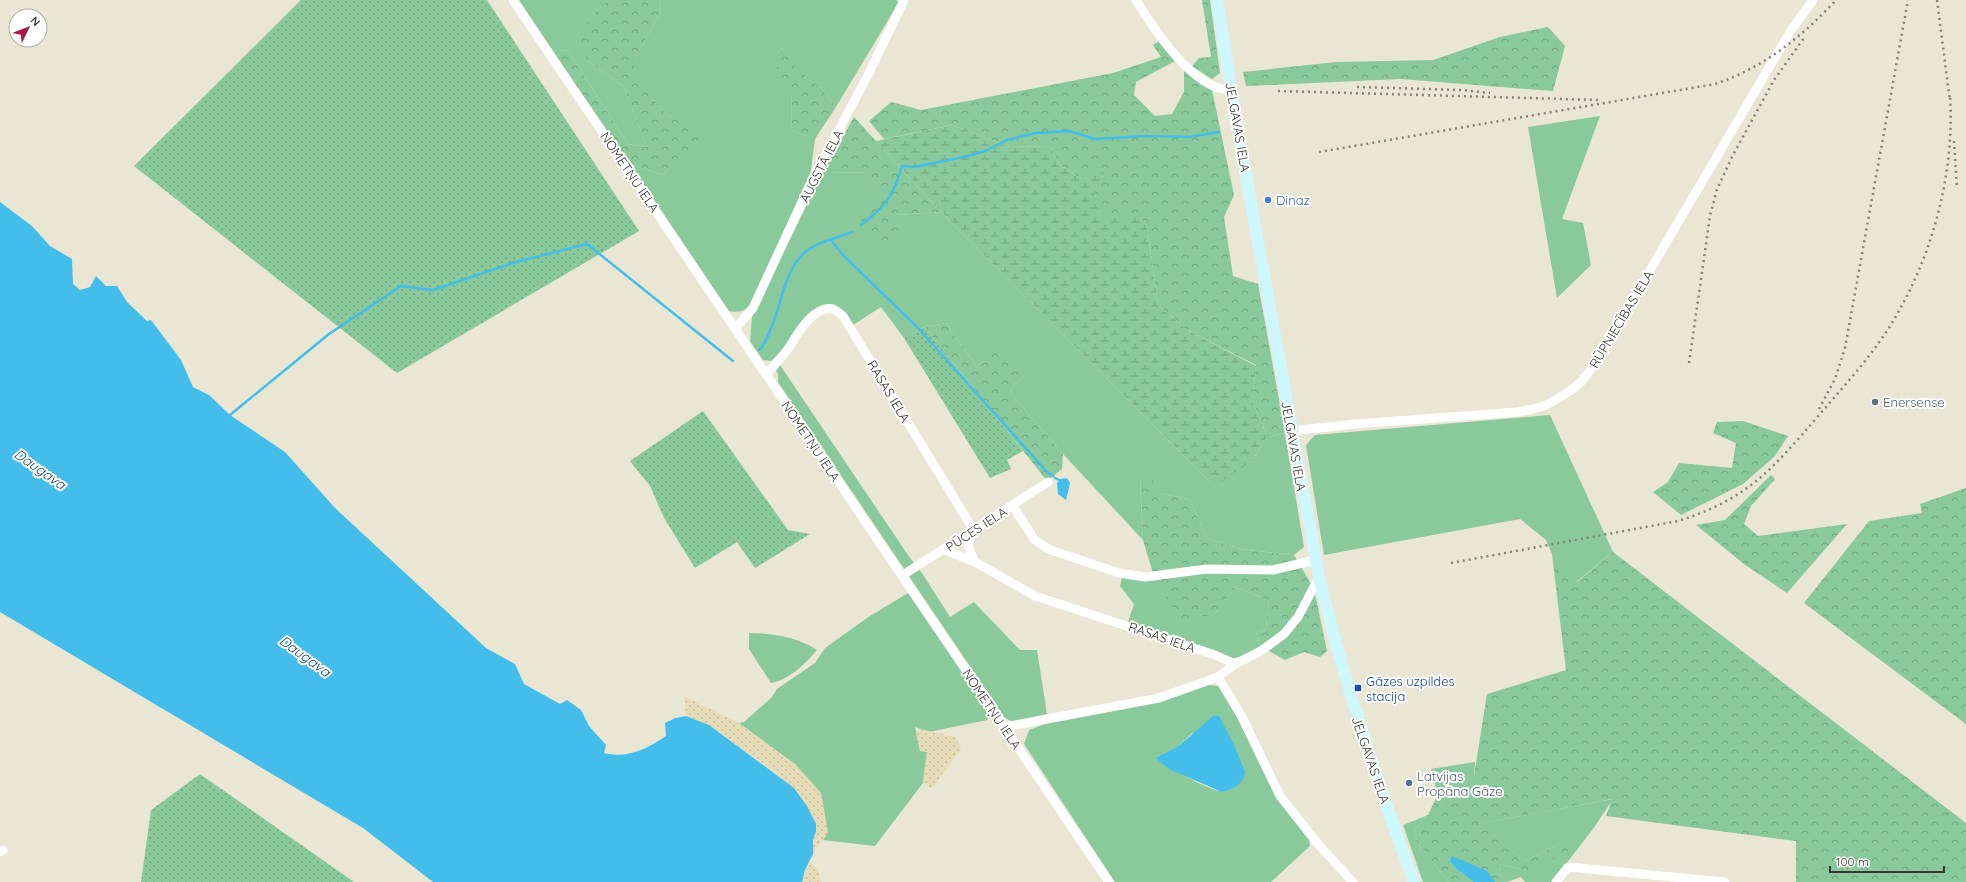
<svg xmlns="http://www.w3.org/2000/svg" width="1966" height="882" viewBox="0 0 1966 882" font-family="Quicksand,sans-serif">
	<defs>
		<pattern id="forest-crowns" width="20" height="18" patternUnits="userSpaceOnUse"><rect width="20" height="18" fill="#8ac99b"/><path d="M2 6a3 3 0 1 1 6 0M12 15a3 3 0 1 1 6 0" fill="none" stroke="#72a47f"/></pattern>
		<pattern id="wetland-marsh" width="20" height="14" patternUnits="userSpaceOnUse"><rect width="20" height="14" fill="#8ac99b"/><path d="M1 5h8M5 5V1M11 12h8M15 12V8" fill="none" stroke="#72a47f"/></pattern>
		<pattern id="sand-dots" width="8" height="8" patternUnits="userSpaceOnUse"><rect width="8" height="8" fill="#e6dcb7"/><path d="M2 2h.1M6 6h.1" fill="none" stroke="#c6bd9e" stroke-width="1.8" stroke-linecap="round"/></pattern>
		<pattern id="garden-dots" width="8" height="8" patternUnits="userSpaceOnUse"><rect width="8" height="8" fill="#8ac99b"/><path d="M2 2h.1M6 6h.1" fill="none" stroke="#72a47f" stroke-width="1.8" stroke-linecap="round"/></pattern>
	</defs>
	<rect width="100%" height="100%" fill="#eae6d4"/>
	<path fill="#8ac99b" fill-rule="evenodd" d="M519,0H607L593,14L587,60L624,87L647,147L628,144L568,51L552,50Z
		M659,0H896L899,2L836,107L822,89L796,69L782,48L778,52L792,92L791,130L815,139L810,177L752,303C745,311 740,313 729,311L630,164L663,175L703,134L667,115L632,76L636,56L661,12Z
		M1600,116L1562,219L1583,223L1591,265L1557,298L1528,127Z
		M823,172L869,173L894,215L941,212L1211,483L1252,461L1267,437L1285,433L1304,547L1294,555L1240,549L1207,538L1189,499L1163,494L1140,477L1143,540L1063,454L1012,395L1011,387L1022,379L985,361L976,366L946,323L925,327L904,338L881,307L853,325L825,306L777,357L771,361L763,360L750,341L752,317Z
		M780,365L910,558L922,573L950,617L974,602L1020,650H1037L1047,714L1013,722L1005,718L778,382V374L776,371Z
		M1550,415L1613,552L1576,582L1552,554L1546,540L1520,519L1324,555L1306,445L1315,435Z
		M1122,577L1155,580L1215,614L1235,587L1269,600L1266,629L1256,633L1260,646L1241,657L1233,658L1128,622L1134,604L1120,586Z
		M908,593L991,714L987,720L929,732L915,727L920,750L927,752L923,783L875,846L823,840L828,832L796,765L739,723L744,722L772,697L777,689L815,663L825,648L870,616Z
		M749,633C772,633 798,637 817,650C805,664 789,680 771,683L749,649Z
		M1207,685L1221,686L1275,792L1309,839L1310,846L1271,882H1115L1024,744L1029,730L1050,722ZM1192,733L1238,785C1233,788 1227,792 1221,791C1208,790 1167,767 1155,758L1180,745Z
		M1475,762L1474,776L1440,804L1431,769Z
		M1613,799L1593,829L1552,882H1525L1521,877L1507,882L1500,874L1499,864L1528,871L1559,844L1525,861L1477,824Z
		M1428,815L1414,830L1417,843L1449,882H1423L1403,825Z"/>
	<path fill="url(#forest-crowns)" d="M607,0H659L661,12L636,56L633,76L667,115L704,134L663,175L630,164L552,50L568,51L628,144L647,147L624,87L587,60L578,38L593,14Z
		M1202,0H1210L1220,73L1212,79L1192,66L1199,58L1211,57Z
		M1548,27L1565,46L1553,91L1400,79L1246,86L1243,72L1336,62L1433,60L1500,37Z
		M1159,41L1175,61L1136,82L1134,95L1155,116L1172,114L1184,92V68L1212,90L1234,195L1224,217L1233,276L1258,284L1285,433L1267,437L1252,400L1256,365L1189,331L1158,305L1147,227L1141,218L1101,219L1094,190L1082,179L1061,166L1050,146L1010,147L952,125L884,139L869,121L891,102L921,110L1113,73L1161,57L1153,45Z
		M782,48L796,68L822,89L836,107L815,139L791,130L792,92L770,74L779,65L778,52Z
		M854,117L941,212L895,215L899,238L878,245L859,222L884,199L869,173L823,172Z
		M946,323L976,366L985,361L988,349C1003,350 1015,360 1023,371L1022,379L1011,387L1012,395L1063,454L1062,469L1047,481L925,327Z
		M1743,421L1788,436L1775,456L1743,484L1681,515L1653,492L1668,482L1679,463L1732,468L1736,443L1713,433L1717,422Z
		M1149,475L1163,494L1189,499L1207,538L1240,549L1294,555L1314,589L1327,651L1320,657L1304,652L1285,660L1260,646L1256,633L1266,629L1269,600L1235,587L1215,614L1182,621L1155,580L1143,540L1140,476Z
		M1771,475L1775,479L1751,506L1744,524L1758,536L1847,524L1787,593L1744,564L1696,525L1725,520Z
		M1966,488V724L1804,603L1869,521L1922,513L1920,504Z
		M1613,552L1966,823V882H1796V841L1606,816L1612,799L1478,824L1525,861L1559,844L1573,849L1528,871L1499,864L1500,874L1507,882H1449L1417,843L1414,830L1428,815L1438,794L1440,803L1474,776L1487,694L1566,670L1552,554L1577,582Z"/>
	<path fill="url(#wetland-marsh)" d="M952,125L1010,147L1050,146L1061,166L1082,179L1099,169L1109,179L1094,190L1101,218H1141L1147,227L1158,305L1189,331L1256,366L1252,400L1267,437L1252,461L1219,483H1211L941,212L876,141Z"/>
	<path fill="url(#sand-dots)" d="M685,697L739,723L796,765L821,793L828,832L813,854V840L816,831L777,774L709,725L686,716Z
		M920,729L956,737L961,750L932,788L923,783L927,752L920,751L916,733Z
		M810,861L818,870L821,882H802Z"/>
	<path fill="url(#garden-dots)" d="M301,0H487L639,231L397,373L134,166Z
		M925,327L1023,451L1007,460L1011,469L990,478L904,338Z
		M703,411L788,530L810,534L755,568L737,542L695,568L664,518L650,486L630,461Z
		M200,774L354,882H141L151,810Z"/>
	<path fill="#45bdeb" d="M0,202L32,226L50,246L72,259L73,284L80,290L90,287L96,276L106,286H117L127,302L147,321L151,320L181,360L193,387L209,395L230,415L285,452L335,508L486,648L515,664L524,684L560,704L567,700L581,710L589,726L606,745L604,753C627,759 647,749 666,736L665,723L675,718L686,716L709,725L794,788L807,806L816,824V831L813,840V854L805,870L802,882H433L363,828L0,612Z
		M1067,478L1070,483L1066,500L1058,494L1057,483L1060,479Z
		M1213,716H1219L1234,745L1245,772C1243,785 1234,789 1222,792L1171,770L1155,758L1180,745Z
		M1452,856L1487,871L1495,882H1474L1457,869L1450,861Z"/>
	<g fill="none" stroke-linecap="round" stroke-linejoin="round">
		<path stroke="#45bdeb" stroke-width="2.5" d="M861,225C885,207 894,195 902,166L915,167L968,156L985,151L1007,140L1035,133L1069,131L1095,139L1146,136L1189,137L1219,132
			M831,240L843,255L918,328L1047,472L1053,476
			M759,350C766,345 768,334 772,326C782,302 784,272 804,253C817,242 837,238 852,232
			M230,415L329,334L401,286L433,290L516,262L587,244L733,361
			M1055,478L1059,480"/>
		<path stroke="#fff" stroke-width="9" d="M513,0L1109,882
			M1136,0C1153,28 1186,77 1218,88C1222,89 1227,89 1231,88
			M735,329L753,308L813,178L868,75L904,0
			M766,375C774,365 783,356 790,346C798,333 814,305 833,309C836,310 840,314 843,316L973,529
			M1291,431L1356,424L1518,412L1533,409L1547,405L1570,391L1582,381L1595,364L1777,54L1792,29L1813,0
			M1013,506L1034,539L1048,549L1119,573L1145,577L1207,569L1273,570L1315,560
			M945,550L975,562L968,546L973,529
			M975,562L1035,596L1215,655L1235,664
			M903,575L1048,482
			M1218,677L1242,717L1280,796L1318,844L1353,882
			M1005,727L1159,698L1218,677L1235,664L1261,651L1284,634L1298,617L1319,577
			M0,852L3,850
			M1556,882L1568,867L1725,882"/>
		<path stroke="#cff7ff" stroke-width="12" d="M1217,0L1240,143L1319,577C1344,681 1377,782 1414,882"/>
		<path stroke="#858276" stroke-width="2.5" stroke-dasharray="2 4" stroke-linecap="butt" d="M1937,0L1950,101
			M1357,87L1462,90L1490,93
			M1278,91L1599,100
			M1954,141L1957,189
			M1319,152L1715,84C1763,68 1802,37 1836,0
			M1689,363L1710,216L1717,189L1733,155L1774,80L1804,38
			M1819,409L1835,379L1845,348L1908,0
			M1451,563L1678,521C1749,499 1773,468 1820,414C1844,386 1870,358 1890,326C1932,259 1955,174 1950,95"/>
	</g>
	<circle fill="#3f7fe0" stroke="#fff" stroke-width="1.5" cx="1268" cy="200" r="4"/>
	<g fill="#5c6f8a" stroke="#fff" stroke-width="1.5">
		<circle cx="1875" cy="402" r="4"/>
		<circle cx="1409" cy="783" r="4"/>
	</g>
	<rect fill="#1a4fb4" stroke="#fff" stroke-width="1.5" x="1354" y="684" width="8" height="8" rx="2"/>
	<g text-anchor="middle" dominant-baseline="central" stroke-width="4" stroke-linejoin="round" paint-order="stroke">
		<g font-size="13" fill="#38362f" stroke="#fff">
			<text transform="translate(1238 127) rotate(80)">JELGAVAS IELA</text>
			<text transform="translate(821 166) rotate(-63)">AUGSTĀ IELA</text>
			<text transform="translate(630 172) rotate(56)">NOMETŅU IELA</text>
			<text transform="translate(1621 319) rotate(-59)">RŪPNIECĪBAS IELA</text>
			<text transform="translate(889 391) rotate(59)">RASAS IELA</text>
			<text transform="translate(811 441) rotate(56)">NOMETŅU IELA</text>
			<text transform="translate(1294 446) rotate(80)">JELGAVAS IELA</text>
			<text transform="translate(976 529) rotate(-33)">PŪCES IELA</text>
			<text transform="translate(1162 637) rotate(19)">RASAS IELA</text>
			<text transform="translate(992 709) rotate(56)">NOMETŅU IELA</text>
			<text transform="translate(1371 760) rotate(71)">JELGAVAS IELA</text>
		</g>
		<g font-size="13" fill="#366cbe" stroke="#fff" text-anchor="start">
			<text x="1276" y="200">Dinaz</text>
		</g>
		<g font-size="13" fill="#4e5e75" stroke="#fff" text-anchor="start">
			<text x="1883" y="402">Enersense</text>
			<text x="1417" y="776">Latvijas<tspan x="1417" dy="15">Propāna Gāze</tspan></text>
		</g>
		<g font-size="13" fill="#164399" stroke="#fff" text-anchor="start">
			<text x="1366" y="681">Gāzes uzpildes<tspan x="1366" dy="15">stacija</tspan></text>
		</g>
		<g font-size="14" font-style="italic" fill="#1b4c60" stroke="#fff">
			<text transform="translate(40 469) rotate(35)">Daugava</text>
			<text transform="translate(305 656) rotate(36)">Daugava</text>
		</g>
	</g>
	<g transform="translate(28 28) rotate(47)"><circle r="19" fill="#ffffff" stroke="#afafac"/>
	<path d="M0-3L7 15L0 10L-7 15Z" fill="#ac1846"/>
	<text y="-6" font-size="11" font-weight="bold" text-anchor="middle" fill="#38362f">N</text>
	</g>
	<path d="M1830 866v6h114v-6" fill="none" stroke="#38362f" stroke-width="2"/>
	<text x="1836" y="866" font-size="12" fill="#38362f" stroke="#ffffff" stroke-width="3" paint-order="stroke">100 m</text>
</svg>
